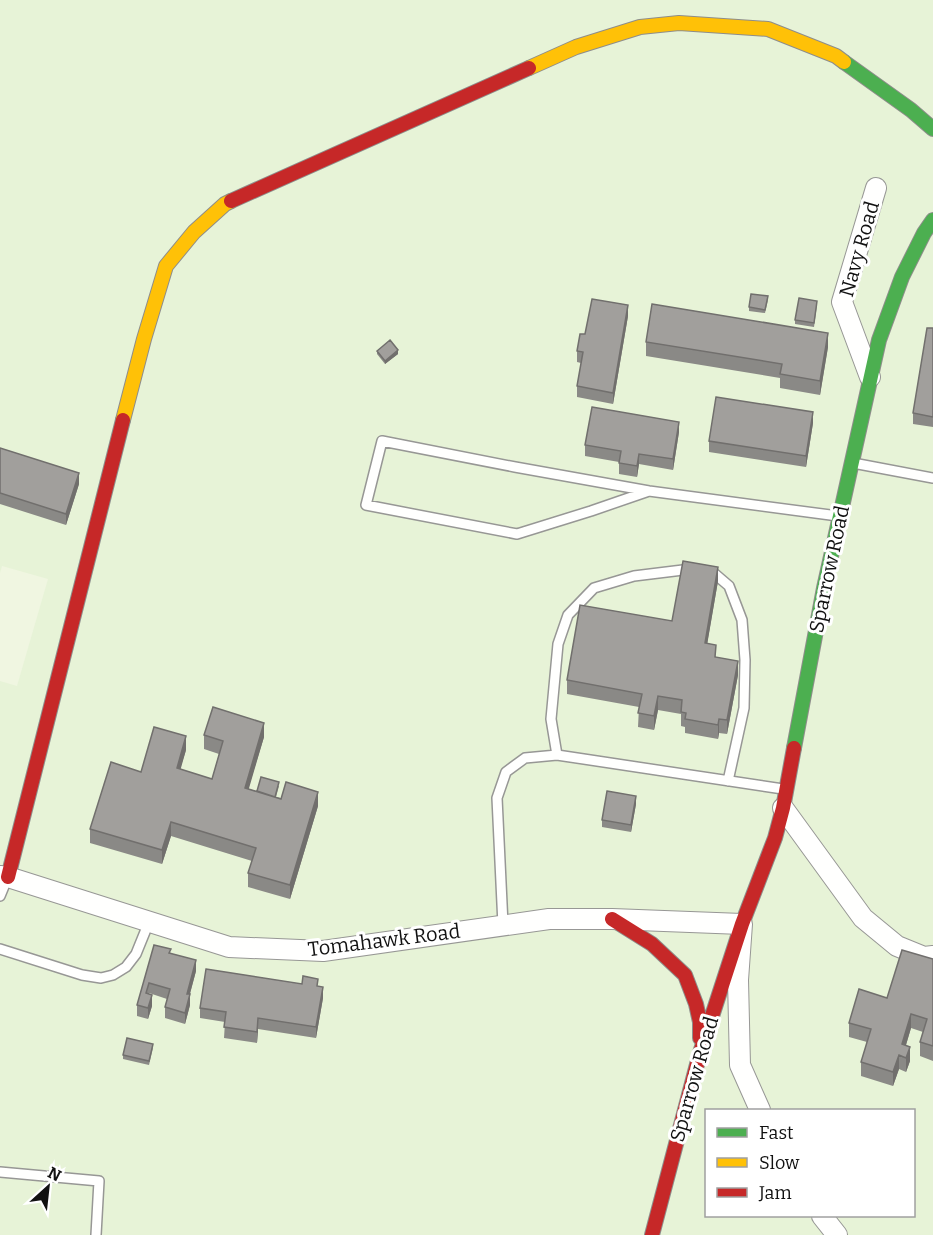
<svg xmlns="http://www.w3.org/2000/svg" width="933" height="1235" viewBox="0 0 933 1235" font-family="Bitter,serif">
	<rect width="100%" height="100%" fill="#fdfcf7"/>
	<path fill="#e7f3d7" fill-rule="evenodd" d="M0,0H933V1235H0ZM706,1110H914V1216H706Z"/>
	<path fill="#f0f6e1" d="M2,566L48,579L17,686L0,681V573Z"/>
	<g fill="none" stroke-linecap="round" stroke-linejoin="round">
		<defs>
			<path id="lane" d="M853,463L933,478
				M649,491L591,511L517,534L366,505L382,441L515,467L649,491L838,516
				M707,572L715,574L729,586L742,620L745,660L744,708L728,781
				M557,755L551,719L558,644L568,615L594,588L634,576L691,569
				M0,896L7,879
				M503,925L497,798L506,772L525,758L557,755L783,789
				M0,949L82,975L101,978L113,975L126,967L136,954L149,922
				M0,1172L99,1181L96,1235"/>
			<path id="street" d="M870,377L842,302L876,188
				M783,808L863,918L897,946L924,957L933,956
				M0,876L8,877L229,947L323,951L549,919H612L742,924L738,980L740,1065L760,1110
				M822,1216L837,1235"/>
			<path id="fast" d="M844,62L911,110L933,129
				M794,748L824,588L879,340L902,277L924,233L933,220"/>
			<path id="slow" d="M529,68L576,47L640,27L679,23L768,29L836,56L844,62
				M123,420L144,339L166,266L194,232L225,204L231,201"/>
			<path id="jam" d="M231,201L529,68
				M8,877L123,420
				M612,919L652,944L685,975L696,1004L700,1022V1038
				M652,1235L700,1053L742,924L775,838L783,808L794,748"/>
		</defs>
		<use href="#lane" stroke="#979795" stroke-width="12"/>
		<use href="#street" stroke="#979795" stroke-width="22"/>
		<use href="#fast" stroke="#8e8d8b" stroke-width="16"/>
		<use href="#slow" stroke="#8e8d8b" stroke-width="16"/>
		<use href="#jam" stroke="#8e8d8b" stroke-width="16"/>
		<use href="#lane" stroke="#fffffe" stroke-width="9"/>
		<use href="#street" stroke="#fffffe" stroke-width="20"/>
		<use href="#fast" stroke="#4caf50" stroke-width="14"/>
		<use href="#slow" stroke="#ffc107" stroke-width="14"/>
		<use href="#jam" stroke="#c62828" stroke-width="14"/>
	</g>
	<path fill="#8a8986" d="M768,300L765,313L749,311V307Z
		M817,305L814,327L795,324V320Z
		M628,316L613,404L577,397V386L581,363L577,362V351L585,334Z
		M933,328V427L913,424V413Z
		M646,342L828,347L820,395L780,388V378L646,356Z
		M377,351L398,354L385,364L377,354Z
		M813,423L806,467L709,452V441Z
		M679,432L673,470L639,464L637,477L619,474V462L585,456V445Z
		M0,448L79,484L66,525L0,504Z
		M718,581L707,644L716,657L738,675L727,734L719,733L718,739L685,733V727L681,726V714L658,710L654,730L638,727L639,707L567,694V680L672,621Z
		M204,735L264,737L248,789L257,791L279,786L276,797L318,806L290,899L248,887V873L252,861L171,836L162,864L90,843V829L141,772L186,750L180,769L212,779L219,754L204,749Z
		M636,804L631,832L602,827V820Z
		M154,945L171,953L196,971L190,994V1005L185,1024L165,1018V1007L167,999L149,993L152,1006L148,1019L137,1016V1005Z
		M933,959V1061L920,1056V1042L923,1032L911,1028L906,1045L910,1061L906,1072L899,1069L893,1086L861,1076V1062L867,1042L849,1037V1023L887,998Z
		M318,986L323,998L316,1038L258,1029L257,1043L224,1038L225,1022L200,1018V1008Z
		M153,1048L149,1065L123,1059V1055Z"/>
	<path fill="#716f6d" d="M628,305V316L613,404V393Z
		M828,333V347L820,395V381Z
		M398,350V354L385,364V361Z
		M813,412V423L806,467V456Z
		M679,422V432L673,470V459Z
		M639,454V464L637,477V466Z
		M79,473V484L66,525V514Z
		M718,567V581L705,657V643Z
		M738,661V675L727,734V720Z
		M658,696V710L654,730V716Z
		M719,719V733L718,739V725Z
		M264,723V737L245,802V788Z
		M186,736V750L177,782V768Z
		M318,792V806L290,899V885Z
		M636,796V804L631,832V825Z
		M171,822V836L162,864V850Z
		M196,960V971L187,1004V994Z
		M323,987V998L316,1038V1027Z
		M190,994V1005L185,1024V1013Z
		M152,995V1006L148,1019V1008Z
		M911,1014V1028L902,1058V1044Z
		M258,1018V1029L257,1043V1032Z
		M910,1047V1061L906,1072V1058Z
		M899,1055V1069L893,1086V1072Z"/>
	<path fill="#a19f9c" stroke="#716f6d" stroke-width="1.5" d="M751,294L768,296L765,310L749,307Z
		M799,298L817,301L814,323L795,320Z
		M592,299L628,305L613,393L577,386L583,352L577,351L580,334H585Z
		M652,304L828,333L820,381L780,374L782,364L646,342Z
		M927,328H933V417L913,413Z
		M390,340L398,350L385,361L377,351Z
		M716,397L813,412L806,456L709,441Z
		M592,407L679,422L673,459L639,454L637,466L619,463L621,451L585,445Z
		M0,448L79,473L66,514L0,493Z
		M683,561L718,567L705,643L716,645L715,657L738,661L727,720L719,719L718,725L685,719L686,713L681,712L682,700L658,696L654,716L638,713L642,694L567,680L580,605L672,621Z
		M213,707L264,723L245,788L281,799L286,782L318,792L290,885L248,873L256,848L171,822L162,850L90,829L111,762L141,772L154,727L186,736L177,768L212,779L223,741L204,735Z
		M261,777L279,782L275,797L257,791Z
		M607,791L636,796L631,825L602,820Z
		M154,945L171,949L169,953L196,960L187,994H190L185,1013L165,1007L170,989L149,983L146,993L152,995L148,1008L137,1005Z
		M902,950L933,959V1046L920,1042L927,1019L911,1014L902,1044L910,1047L906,1058L899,1055L893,1072L861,1062L871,1029L849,1023L859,989L887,998Z
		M206,969L302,984L303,976L318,979L317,986L323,987L316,1027L258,1018L257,1032L224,1027L226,1012L200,1008Z
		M127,1038L153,1044L149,1061L123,1055Z"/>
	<g text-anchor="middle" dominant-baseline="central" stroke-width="6" stroke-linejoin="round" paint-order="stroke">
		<g font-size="20" fill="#111" stroke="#fff">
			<text transform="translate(859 249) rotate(-74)">Navy Road</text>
			<text transform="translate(829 569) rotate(-78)">Sparrow Road</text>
			<text transform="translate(384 940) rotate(-7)">Tomahawk Road</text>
			<text transform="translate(694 1079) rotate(-74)">Sparrow Road</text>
		</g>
	</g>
	<rect x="705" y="1109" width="210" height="108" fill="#ffffff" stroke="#a0a0a0" stroke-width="1.5"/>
	<rect x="717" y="1128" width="30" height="9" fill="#4caf50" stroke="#a0a0a0" stroke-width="1.5"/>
	<text x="759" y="1139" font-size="18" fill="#111111">Fast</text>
	<rect x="717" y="1158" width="30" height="9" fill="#ffc107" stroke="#a0a0a0" stroke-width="1.5"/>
	<text x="759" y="1169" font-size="18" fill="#111111">Slow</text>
	<rect x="717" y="1188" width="30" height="9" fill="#c62828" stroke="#a0a0a0" stroke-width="1.5"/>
	<text x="759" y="1199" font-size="18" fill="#111111">Jam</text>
	<g transform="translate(48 1187) rotate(27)" stroke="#ffffff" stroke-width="4.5" paint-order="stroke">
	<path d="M0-4.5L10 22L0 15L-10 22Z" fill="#111111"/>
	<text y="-9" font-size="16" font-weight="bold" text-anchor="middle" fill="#111111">N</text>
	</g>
</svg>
